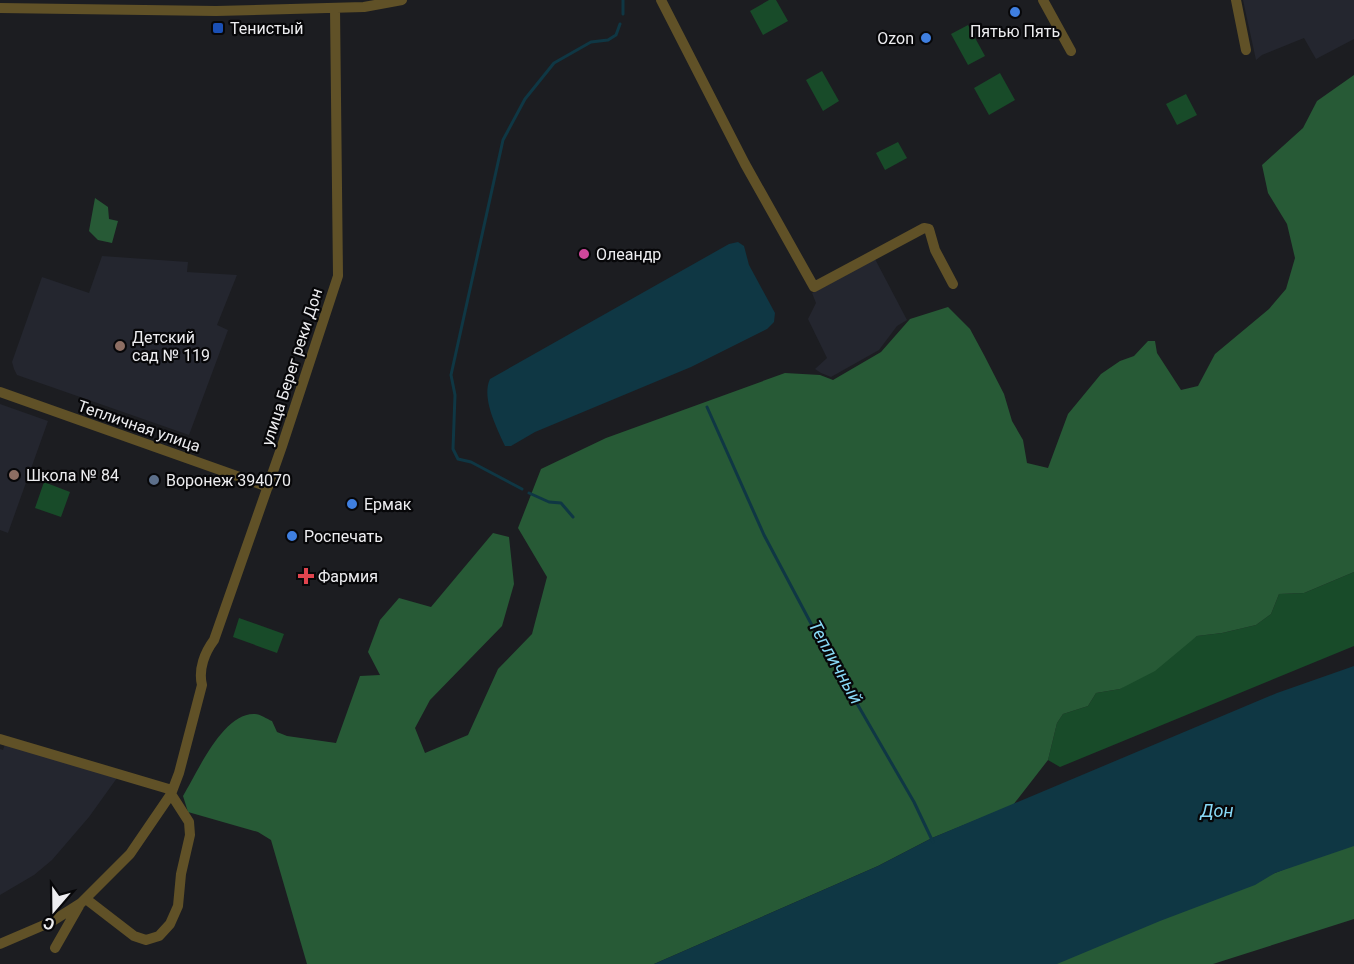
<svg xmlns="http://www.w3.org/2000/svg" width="1354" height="964" viewBox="0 0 1354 964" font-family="Roboto,sans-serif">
	<rect width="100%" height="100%" fill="#1c1d21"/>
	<path fill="#24262f" d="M1243,0H1354V39L1316,59L1304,38L1262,55L1256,60Z
		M102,256L188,262L187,272L237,275L217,325L228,330L189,435L17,375L14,369L12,362L42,277L89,293Z
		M875,259L907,320L897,326L879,350L831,377L821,373L815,369L827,358L808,319L816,303L812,293Z
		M0,404L48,421L8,533L0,530Z
		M5,744L117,778L89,817L52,860L34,875L0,895V749L3,750Z"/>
	<path fill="#184b29" d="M769,0H776L788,21L763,35L750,11Z
		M968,25L985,56L968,65L951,34Z
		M822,71L839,101L823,111L806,80Z
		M1000,73L1015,100L989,115L974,88Z
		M1186,94L1197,115L1177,125L1166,104Z
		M898,142L907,158L885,170L876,153Z
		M44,482L70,492L61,517L35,508Z
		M1354,572V646L1060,767L1048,760L1057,723L1063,714L1088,706L1096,693L1120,689L1197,636L1222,633L1256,625L1271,614L1279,594L1304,593Z
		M239,618L284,634L277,653L233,637Z"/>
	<path fill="#275a36" d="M1354,75V572L1304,593L1279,594L1271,614L1256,625L1222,633L1197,636L1155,671L1120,689L1096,693L1088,706L1063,714L1057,723L1048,760L1013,805L932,838L878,866L654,964H307L271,840L258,832L188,812L183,796C197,773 223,712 255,714C260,714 267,719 272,721L277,732L287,736L336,743L360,676L380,675L368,652L380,620L399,598L431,607L493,533L509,537L514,584L502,626L430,700L415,728L425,753L468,735L498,669L532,634L547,577L518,528L541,469L606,438L785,373L820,375L833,380L881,352L910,319L948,307L970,329L984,355L1004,394L1012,421L1023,440L1027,463L1048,468L1068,414L1101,374L1120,361L1134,356L1148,341H1155L1157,353L1181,390L1198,386L1215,354L1269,309L1286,289L1295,258L1287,224L1268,193L1262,165L1303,128L1317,101Z
		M95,198L108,207L109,219L118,221L112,243L98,240L89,231Z
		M1354,841V919L1213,964H1051Z"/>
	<path fill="#0f3744" d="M738,242L744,246L749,265L775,313L774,322L767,329L691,367L535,432L511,446H505C497,428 481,398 490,379L729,244Z
		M1354,666V846L1275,873L1255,885L1160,921L1057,964H654L878,866L932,838L1277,693Z"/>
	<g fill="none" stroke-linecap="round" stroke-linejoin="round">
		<path stroke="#0f3744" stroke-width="3" d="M623,14V0
			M707,407L764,535L815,631L914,802L933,842
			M522,489L471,462L458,459L453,449L455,395L451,375L503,140L525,99L554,63L591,42L608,40L616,35L620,24
			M529,493L549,502L561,503L573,517"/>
		<path stroke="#605127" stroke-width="10" d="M661,0L745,164L814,287L924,228L929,229L935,250L953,284
			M1043,0L1071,51
			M1236,0L1246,50
			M0,8L216,11L364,7L402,0
			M0,392L268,487
			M0,739L172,790
			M86,899L134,936L146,940L159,936L170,924L178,906L181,874L190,835L189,822L171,794
			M0,944L51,922L81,903L130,854L171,794L179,773L202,685C198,669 205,652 214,640L282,446L338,276L335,8
			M55,948L79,906"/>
	</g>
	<g fill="#3f7fe0" stroke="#070709" stroke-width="2">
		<circle cx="1015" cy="12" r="6"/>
		<circle cx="926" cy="38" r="6"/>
		<circle cx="352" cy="504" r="6"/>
		<circle cx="292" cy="536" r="6"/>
	</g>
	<rect fill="#1a4fb4" stroke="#070709" stroke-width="2" x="212" y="22" width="12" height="12" rx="3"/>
	<circle fill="#d1479c" stroke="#070709" stroke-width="2" cx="584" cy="254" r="6"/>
	<g fill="#8d6e63" stroke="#070709" stroke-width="2">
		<circle cx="120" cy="346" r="6"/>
		<circle cx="14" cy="475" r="6"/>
	</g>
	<circle fill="#5c6f8a" stroke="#070709" stroke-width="2" cx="154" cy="480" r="6"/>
	<path fill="#e0444e" stroke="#070709" stroke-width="2" d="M303 567h6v6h6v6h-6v6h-6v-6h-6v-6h6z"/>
	<g text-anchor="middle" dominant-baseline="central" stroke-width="4.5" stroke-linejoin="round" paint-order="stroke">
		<g font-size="16" fill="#ededf0" stroke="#070709" text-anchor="start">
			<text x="230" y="28">Тенистый</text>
			<text x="1015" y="31" text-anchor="middle">Пятью Пять</text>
			<text x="914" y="38" text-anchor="end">Ozon</text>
			<text x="596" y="254">Олеандр</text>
			<text x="132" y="337">Детский<tspan x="132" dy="18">сад № 119</tspan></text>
			<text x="26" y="475">Школа № 84</text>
			<text x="166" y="480">Воронеж 394070</text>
			<text x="364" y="504">Ермак</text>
			<text x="304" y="536">Роспечать</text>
			<text x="318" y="576">Фармия</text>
		</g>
		<g font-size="16" fill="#ededf0" stroke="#070709">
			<text transform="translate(292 367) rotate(-72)">улица Берег реки Дон</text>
			<text transform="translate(139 426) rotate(19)">Тепличная улица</text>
		</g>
		<g font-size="18" font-style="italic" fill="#88d9f6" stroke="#070709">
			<text transform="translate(836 662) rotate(61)">Тепличный</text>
			<text x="1217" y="810">Дон</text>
		</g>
	</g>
	<g transform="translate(54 910) rotate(200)" stroke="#070709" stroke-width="4.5" paint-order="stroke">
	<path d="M0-4.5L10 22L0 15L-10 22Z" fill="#ededf0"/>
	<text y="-9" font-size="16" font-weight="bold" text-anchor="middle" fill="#ededf0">С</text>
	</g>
</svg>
